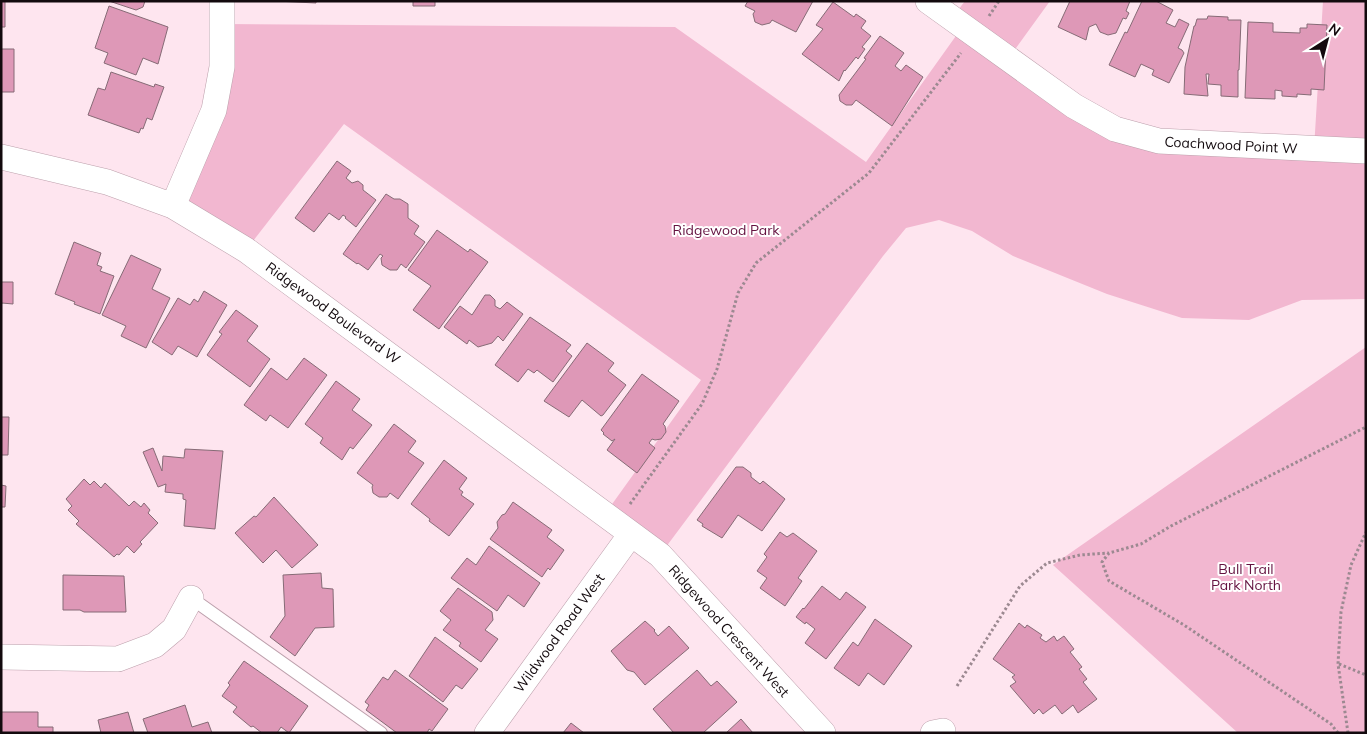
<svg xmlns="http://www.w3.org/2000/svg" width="1367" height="734" viewBox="0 0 1367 734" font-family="Mulish,sans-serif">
	<rect width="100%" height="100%" fill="#fee5ef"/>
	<path fill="#f2b7d0" d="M965,1H1050L1008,59L1115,129L1314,149L1323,1H1366V299L1302,300L1249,320L1182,318L1107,294L1013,256L972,231L939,220L906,228L883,256L660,555L605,514L701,380L344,124L246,250L173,206L199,149L222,24L675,27L866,162L963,26L952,18Z
		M1366,347V733H1238L1053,565Z"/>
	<path fill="#de98b7" stroke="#866b76" d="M1,1H5V27H1Z
		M109,1H145L143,7L136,10Z
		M276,1H316V3Z
		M413,1H435V6H413Z
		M748,1H813L796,32L772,20L770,23L762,25L755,22L753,14L755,11L745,6Z
		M1070,1H1130L1126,11L1129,13L1126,19L1123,18L1116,33L1108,35L1100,32L1096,24L1089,27L1086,40L1058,27Z
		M1142,1H1156L1173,10L1166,23L1175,27L1179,19L1189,24L1178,48L1182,50L1184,53L1169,83L1152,75L1154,70L1141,64L1135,77L1109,65L1125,32L1127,33Z
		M833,2L854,17L856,14L866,21L861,28L871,36L862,47L865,49L858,59L856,57L845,71L844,70L839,81L802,54L823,29L816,25Z
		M109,6L168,27L158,64L143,58L136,75L104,63L108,53L95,48Z
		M1208,16L1228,17V20H1241L1239,70H1238V97L1221,96V85L1208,84L1209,74H1206L1208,96L1184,94L1185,67L1194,26H1195L1197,19H1207Z
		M1248,22L1273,23V32L1300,33V28H1307V24L1327,25L1324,90L1311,89V95L1297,94V97L1282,96V91L1275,90V99L1245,98Z
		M880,36L904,53L895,66L901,71L906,65L923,77L892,126L856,100L852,105H846L840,101L839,95L866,59L864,58Z
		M1,49H14V92H1Z
		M111,72L154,87L155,84L164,87L152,120L147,118L143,129L141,128L139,133L88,115L98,88L105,90Z
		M337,161L351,171L346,178L352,183L358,181L363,185V190L376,200L356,227L345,218L346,217L343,215L339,220L329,213L314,232L295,218Z
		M386,194L394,199H400L408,204V218L419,226L414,234L425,242L406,268L401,264L397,270H390L382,265L381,258L383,256L380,254L368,270L358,263L357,264L343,254Z
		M437,230L468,252L470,249L488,262L439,329L413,310L431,286L408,270Z
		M74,242L101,253L97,265L102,267L100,271L114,276L100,314L74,304L75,302L55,294Z
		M131,255L161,269L152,289L170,298L146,348L121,336L126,326L102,315Z
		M1,282H13V304L2,303L1,306Z
		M204,291L227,305L197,357L178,346L172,355L152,342L178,298L190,305L194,299L198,302Z
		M485,295H490L495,300V306L500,309L507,302L523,314L503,341L498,336L492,343L478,347L469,340L467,344L444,327L460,306L472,315Z
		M236,310L258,326L247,341L270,359L250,387L207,355L222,334L219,332Z
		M530,317L571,345L566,351L572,356L553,382L537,370L534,373L528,369L518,382L495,365Z
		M587,343L614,363L608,371L626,385L603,415L601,416L582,400L569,417L544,401Z
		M304,358L327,375L288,428L270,415L266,421L244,405L271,368L287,380Z
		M642,374L679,401L663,424L665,426L666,432L661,439L655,440L652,439L649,443L655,448L637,473L607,450L615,439L612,441L603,434L604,433L601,430Z
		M336,381L360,399L352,410L372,425L353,449L350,447L342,460L320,443L323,438L305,424Z
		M1,417H9L8,455H1Z
		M394,424L416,441L408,452L424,463L398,499L390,493L387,497H379L373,493L372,487L373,485L357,473Z
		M153,448L162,471L163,456L184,458L185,449L223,451L215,529L184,526L186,500L183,499V494L165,492L166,484L158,487L143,452Z
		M444,460L467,478L459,489L463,492L461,495L474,504L449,536L429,521L430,519L411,504Z
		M736,467H743L751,473V477L760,484L763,481L785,499L762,531L738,515L722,538L702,526L703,524L697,520Z
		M84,479L90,485L94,481L101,488L105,483L129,506L134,501L141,507L144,503L150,510L148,513L158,523L140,542L142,544L134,553L127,546L119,555L117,554L114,557L76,524L79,521L68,510L72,506L66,499Z
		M1,485L6,486L5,507H1Z
		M274,497L318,545L292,568L276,550L263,563L235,533L254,516L256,517Z
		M513,502L552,530L547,537L564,550L550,570L548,568L542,577L490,539L498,528L497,522L502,515L505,514Z
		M780,532L787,537L793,533L817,551L798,578L802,581L785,606L760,588L767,578L757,571L767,557L764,554Z
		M489,546L540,583L524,607L508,595L497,611L451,578L467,558L476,565Z
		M321,573L322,588L333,589L334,627L315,628L295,656L270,637L285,616L283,575Z
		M63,575L124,576L126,612H84L80,610H63Z
		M822,586L840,600L846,592L866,607L826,659L805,643L815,629L806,622L805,624L796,617L803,608L804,609Z
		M458,588L492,612L493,620L485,630L498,639L481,662L459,646L461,643L443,630L451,620L440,611Z
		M875,619L912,646L884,685L868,673L859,686L834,668L853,642L858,646Z
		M645,621L655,630L654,631L658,636L669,626L689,648L645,685L634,672L627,670L611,651Z
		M1019,623L1025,628L1027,625L1042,635L1040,638L1046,642L1054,636L1057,641L1064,636L1074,649L1070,652L1082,667L1079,669L1087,679L1083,682L1097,699L1078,713L1073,705L1062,714L1055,705L1043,714L1039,709L1034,714L1010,686L1016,682L1012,677L1015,675L993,659Z
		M435,637L478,669L462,689L456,685L443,702L409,676Z
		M244,661L308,706L289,733L281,727L277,733H262L253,726L251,727L233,712L237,707L222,696L230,685L228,683Z
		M395,670L448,709L432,731L429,729L427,733H397L366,710L369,705L365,702L383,677L388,680Z
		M697,670L711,686L717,681L737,702L703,733H674L653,709Z
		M185,705L192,727L208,722L212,733H148L143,719Z
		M1,712H38V727H53V733H1Z
		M128,712L134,733H101L98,720Z
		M741,719L753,733H726Z
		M571,723L584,733H563Z"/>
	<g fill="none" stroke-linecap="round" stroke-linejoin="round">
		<defs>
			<path id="service" d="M191,598L381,733"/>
			<path id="minor" d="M928,1L1074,106L1115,129L1159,141L1366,151
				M1,157L107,182L173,206L246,250L660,555L823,733
				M173,206L214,110L222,67V1
				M1,657L118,659L155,645L174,629L191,598
				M487,733L631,534
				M933,733L943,731"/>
		</defs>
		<use href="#service" stroke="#bda0ac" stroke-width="14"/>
		<use href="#minor" stroke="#bda0ac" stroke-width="26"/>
		<path stroke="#9c8991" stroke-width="3" stroke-dasharray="2.5 2.5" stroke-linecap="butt" d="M989,16L999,1
			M630,504L702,404L717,369L738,293L756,263L869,173L961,53
			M1339,664L1366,675
			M957,686L1020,586L1047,563L1080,555L1108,553
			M1338,733L1331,724L1184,625L1109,581L1102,562L1109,553L1141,544L1171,526L1366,427
			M1348,733L1338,664L1341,612L1351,565L1366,532"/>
		<use href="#service" stroke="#fff" stroke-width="12"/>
		<use href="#minor" stroke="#fff" stroke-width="25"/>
	</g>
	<g text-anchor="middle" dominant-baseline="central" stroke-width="4" stroke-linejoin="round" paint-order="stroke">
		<g font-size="14" fill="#130a0e" stroke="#fff">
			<text transform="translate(1231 145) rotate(3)">Coachwood Point W</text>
			<text transform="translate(333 313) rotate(36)">Ridgewood Boulevard W</text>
			<text transform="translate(729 631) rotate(48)">Ridgewood Crescent West</text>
			<text transform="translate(559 633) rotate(-54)">Wildwood Road West</text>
		</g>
		<g font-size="14" fill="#641240" stroke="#fff">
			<text x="726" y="230">Ridgewood Park</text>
			<text x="1246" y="569">Bull Trail<tspan x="1246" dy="16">Park North</tspan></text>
		</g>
	</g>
	<rect width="1367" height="734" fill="none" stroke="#130a0e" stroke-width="5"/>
	<g transform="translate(1327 40) rotate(36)" stroke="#ffffff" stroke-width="4" paint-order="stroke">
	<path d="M0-4L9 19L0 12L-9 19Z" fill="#130a0e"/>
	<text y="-8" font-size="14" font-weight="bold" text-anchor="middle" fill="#130a0e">N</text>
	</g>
</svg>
